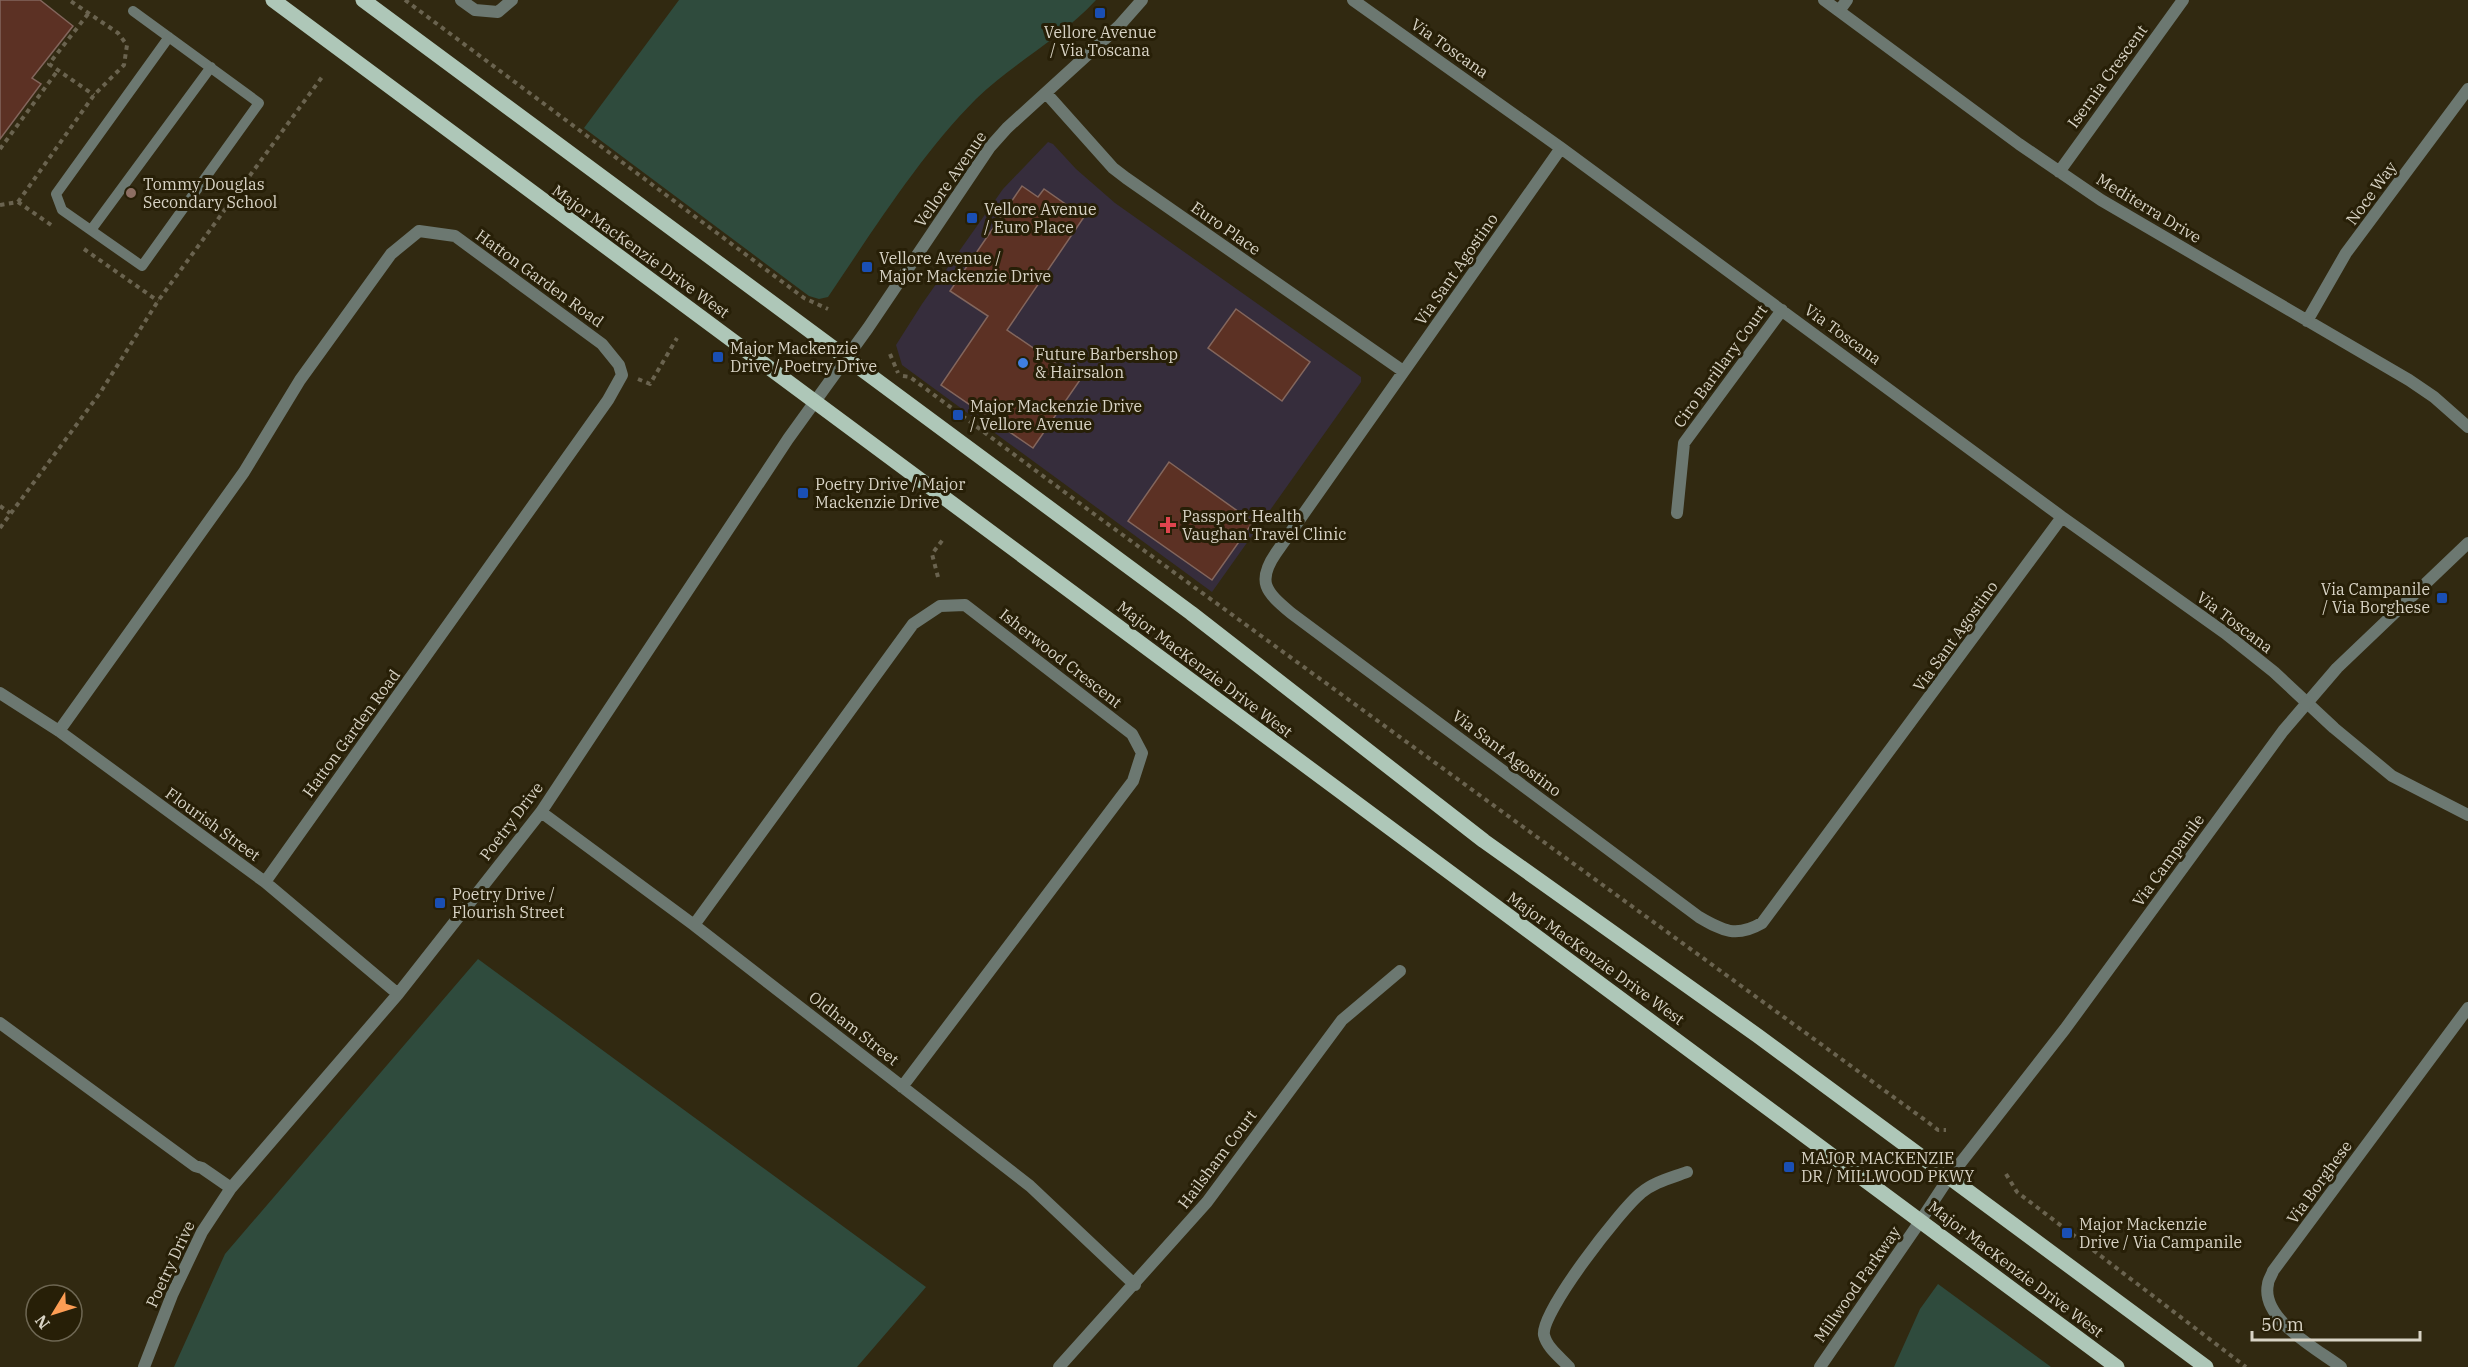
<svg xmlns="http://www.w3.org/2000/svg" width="2468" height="1367" viewBox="0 0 2468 1367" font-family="'IBM Plex Serif',serif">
	<rect width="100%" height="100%" fill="#312911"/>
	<path fill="#362d3c" d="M1048,142L1053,144L1076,169L1115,203L1361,377V382L1212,592L902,365L896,345L922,304L1003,189Z"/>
	<path fill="#2f4b3d" d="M679,0H1096C1060,39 1013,63 976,99C921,154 872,232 828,297L819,299L809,296L584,128Z
		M478,959L926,1287L857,1367H174L225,1254Z
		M1938,1284L2051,1367H1894L1920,1309Z"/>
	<path fill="#5c3124" stroke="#83665d" stroke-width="1.5" d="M0,0H40L73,26L32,78L41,84L0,139Z
		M1022,186L1038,197L1044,189L1084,217L1007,330L1080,380L1033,448L941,385L988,316L950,291Z
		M1236,309L1310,362L1282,401L1208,348Z
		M1169,462L1253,522L1212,580L1128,521Z"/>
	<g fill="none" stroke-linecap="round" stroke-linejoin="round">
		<path stroke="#6a634f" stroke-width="4" stroke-dasharray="4.5 4.5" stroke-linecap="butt" d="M405,0L804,298L828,309
			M88,14L49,64L94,95
			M0,149L58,70
			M18,202L94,95L124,65L127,45L118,33L69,0
			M0,205L18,202L54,227
			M84,249L158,301
			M890,354L898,373
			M903,376L910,377L1094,514L1925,1120L1938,1130H1946
			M638,379L650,384L677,338
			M0,506L10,513
			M0,528L100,393L158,301L322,77
			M938,577L932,554L944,538
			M2006,1174L2017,1192L2246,1367"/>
		<path stroke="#6c7871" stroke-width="10" d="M133,11L259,103L142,266L62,210L56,194L169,37
			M91,230L211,67"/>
		<path stroke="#6c7871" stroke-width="12" d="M461,0L475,10L498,12L512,0
			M1353,0L1561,148L2062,517L2225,633L2274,672L2334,728L2392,776L2468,815
			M1824,0L2019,144L2101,200L2409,380L2434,397L2468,427
			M1839,11L1847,0
			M1046,93L1113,168L1126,178L1403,371
			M1561,148L1276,553C1256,582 1266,592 1291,613L1699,917C1723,931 1736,938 1762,923L2062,517
			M2059,172L2183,0
			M2307,321L2346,253L2468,89
			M1677,513L1684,443L1782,310
			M0,693L59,731L265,882L398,994
			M59,731L244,472L300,380L391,254L419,231L455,236L602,344L619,365L622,375L608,400L265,882
			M541,812L694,925L1030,1186L1135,1285
			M694,925L913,624L940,606L965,605L1132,734L1142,753L1133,781L902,1087
			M0,1023L195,1166L202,1168L231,1188
			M144,1367L172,1295L202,1232L231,1188L398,994L541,812L788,439L868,328L990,147L1007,128L1119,26L1142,0
			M1059,1367L1207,1202L1342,1020L1400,971
			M1569,1367C1561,1358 1547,1348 1544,1335C1540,1313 1621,1209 1641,1193C1654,1182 1671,1178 1687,1172
			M1820,1367L1921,1220
			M2341,1367C2317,1349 2260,1319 2268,1284C2268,1280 2272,1275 2273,1271L2468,1008"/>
		<path stroke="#6c7871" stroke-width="12" d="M1921,1220L1948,1179L2065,1029L2283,731L2337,668L2468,543"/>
		<path stroke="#aec7b8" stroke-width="15" d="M273,0L2117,1367
			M363,0L1191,613L1484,841L1758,1036L2206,1367"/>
	</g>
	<g fill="#1a4fb4" stroke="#271f07" stroke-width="2">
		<rect x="1094" y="7" width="12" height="12" rx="3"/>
		<rect x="966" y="212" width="12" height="12" rx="3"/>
		<rect x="861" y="261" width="12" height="12" rx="3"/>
		<rect x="712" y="351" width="12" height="12" rx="3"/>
		<rect x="952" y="409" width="12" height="12" rx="3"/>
		<rect x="797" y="487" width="12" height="12" rx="3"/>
		<rect x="2436" y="592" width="12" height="12" rx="3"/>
		<rect x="434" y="897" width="12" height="12" rx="3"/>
		<rect x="1783" y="1161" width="12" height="12" rx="3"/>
		<rect x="2061" y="1227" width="12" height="12" rx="3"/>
	</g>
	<circle fill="#8d6e63" stroke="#271f07" stroke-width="2" cx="131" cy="193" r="6"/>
	<circle fill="#3f7fe0" stroke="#271f07" stroke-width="2" cx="1023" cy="363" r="6"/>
	<path fill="#e0444e" stroke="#271f07" stroke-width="2" d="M1165 516h6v6h6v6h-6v6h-6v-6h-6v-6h6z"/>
	<g text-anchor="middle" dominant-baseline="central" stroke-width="6" stroke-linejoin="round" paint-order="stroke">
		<g font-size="16" fill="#d8d3c5" stroke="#271f07" text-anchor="start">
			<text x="1100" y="32" text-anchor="middle">Vellore Avenue<tspan x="1100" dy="18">/ Via Toscana</tspan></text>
			<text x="143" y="184">Tommy Douglas<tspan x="143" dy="18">Secondary School</tspan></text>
			<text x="984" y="209">Vellore Avenue<tspan x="984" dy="18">/ Euro Place</tspan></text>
			<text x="879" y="258">Vellore Avenue /<tspan x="879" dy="18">Major Mackenzie Drive</tspan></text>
			<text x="730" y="348">Major Mackenzie<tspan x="730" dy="18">Drive / Poetry Drive</tspan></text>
			<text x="1035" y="354">Future Barbershop<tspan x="1035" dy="18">&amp; Hairsalon</tspan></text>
			<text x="970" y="406">Major Mackenzie Drive<tspan x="970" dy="18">/ Vellore Avenue</tspan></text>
			<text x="815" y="484">Poetry Drive / Major<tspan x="815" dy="18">Mackenzie Drive</tspan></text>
			<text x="1182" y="516">Passport Health<tspan x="1182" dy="18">Vaughan Travel Clinic</tspan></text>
			<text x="2430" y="589" text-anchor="end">Via Campanile<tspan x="2430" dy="18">/ Via Borghese</tspan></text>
			<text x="452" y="894">Poetry Drive /<tspan x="452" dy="18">Flourish Street</tspan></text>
			<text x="1801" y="1158">MAJOR MACKENZIE<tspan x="1801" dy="18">DR / MILLWOOD PKWY</tspan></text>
			<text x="2079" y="1224">Major Mackenzie<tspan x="2079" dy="18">Drive / Via Campanile</tspan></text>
		</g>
		<g font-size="16" fill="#d8d3c5" stroke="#271f07">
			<text transform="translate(1450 48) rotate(35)">Via Toscana</text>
			<text transform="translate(2107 76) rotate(-54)">Isernia Crescent</text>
			<text transform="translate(950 179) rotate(-55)">Vellore Avenue</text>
			<text transform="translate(2371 193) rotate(-54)">Noce Way</text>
			<text transform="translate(2149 208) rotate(31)">Mediterra Drive</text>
			<text transform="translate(1226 228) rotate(35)">Euro Place</text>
			<text transform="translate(641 251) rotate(36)">Major MacKenzie Drive West</text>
			<text transform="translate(1456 269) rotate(-55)">Via Sant Agostino</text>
			<text transform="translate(540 278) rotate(36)">Hatton Garden Road</text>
			<text transform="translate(1843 334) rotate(36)">Via Toscana</text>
			<text transform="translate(1720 366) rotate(-54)">Ciro Barillary Court</text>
			<text transform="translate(2235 622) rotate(37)">Via Toscana</text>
			<text transform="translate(1955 636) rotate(-54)">Via Sant Agostino</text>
			<text transform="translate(1061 658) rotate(38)">Isherwood Crescent</text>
			<text transform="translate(1205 669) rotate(37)">Major MacKenzie Drive West</text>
			<text transform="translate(351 733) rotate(-54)">Hatton Garden Road</text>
			<text transform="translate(1507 753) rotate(37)">Via Sant Agostino</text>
			<text transform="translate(511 821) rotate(-53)">Poetry Drive</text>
			<text transform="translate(213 824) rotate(36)">Flourish Street</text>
			<text transform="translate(2168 860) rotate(-54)">Via Campanile</text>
			<text transform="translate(1596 958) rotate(36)">Major MacKenzie Drive West</text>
			<text transform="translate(854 1028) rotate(38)">Oldham Street</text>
			<text transform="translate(1217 1159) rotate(-53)">Hailsham Court</text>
			<text transform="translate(2319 1182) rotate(-54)">Via Borghese</text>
			<text transform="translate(170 1264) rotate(-65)">Poetry Drive</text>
			<text transform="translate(2016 1269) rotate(37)">Major MacKenzie Drive West</text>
			<text transform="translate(1857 1284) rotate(-55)">Millwood Parkway</text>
		</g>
	</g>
	<g transform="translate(54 1313) rotate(232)"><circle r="28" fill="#271f07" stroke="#6e6753" stroke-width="1.5"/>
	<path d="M0-4.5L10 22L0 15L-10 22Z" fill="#fd9d54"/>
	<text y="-9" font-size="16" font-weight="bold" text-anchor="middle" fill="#d8d3c5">N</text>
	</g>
	<path d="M2252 1331v9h168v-9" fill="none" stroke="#d8d3c5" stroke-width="3"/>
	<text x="2261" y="1331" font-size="18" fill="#d8d3c5" stroke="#271f07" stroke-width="4.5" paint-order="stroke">50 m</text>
</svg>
